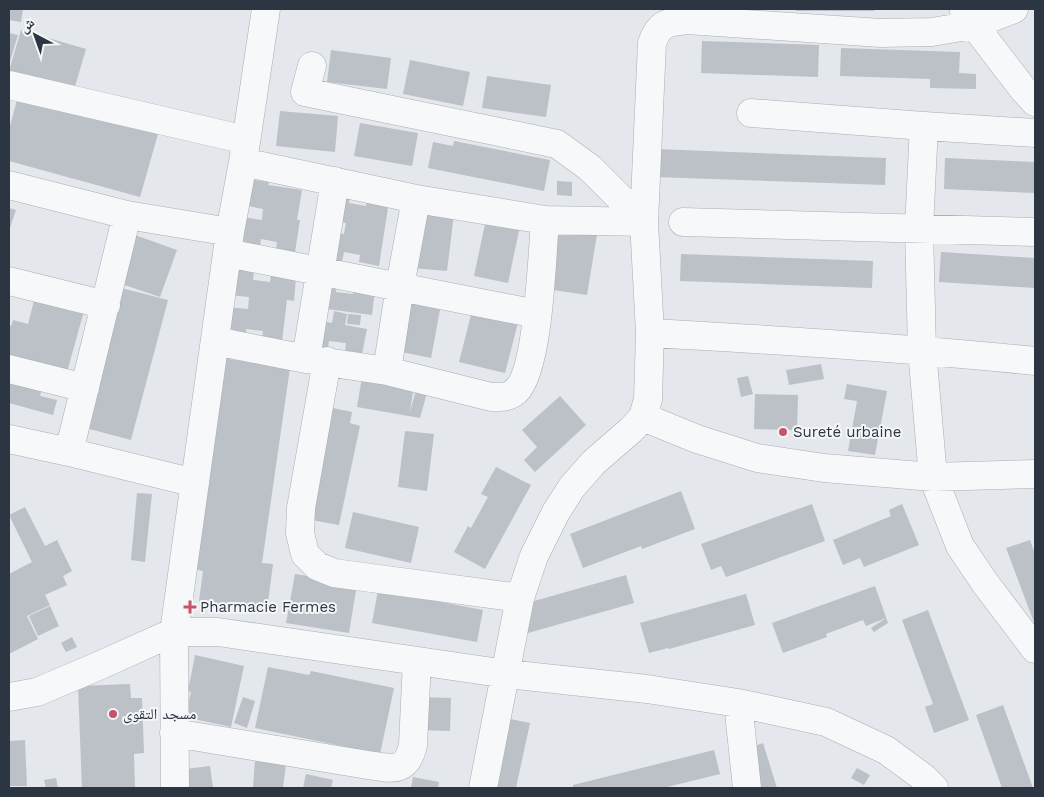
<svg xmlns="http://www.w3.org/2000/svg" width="1044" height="797" viewBox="0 0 1044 797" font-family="'Work Sans','Noto Naskh Arabic',sans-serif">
	<rect width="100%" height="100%" fill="#e4e7eb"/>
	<path fill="#bbc1c7" d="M9,9H23L21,22L9,20Z
		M796,9H874V11H796Z
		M21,30L86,49L74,90L9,71Z
		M9,33L18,35L9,65Z
		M702,41L819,45L818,77L701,73Z
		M841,48L960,52L959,73L976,74V89L930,88V79L840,76Z
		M331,50L391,58L387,89L327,82Z
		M410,60L470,72L463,106L403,94Z
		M487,76L551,85L546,117L482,108Z
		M18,96L158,134L140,197L9,161V130Z
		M280,111L338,116L335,152L276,146Z
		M360,123L418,133L412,166L354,156Z
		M454,141L550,160L544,191L428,168L433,142L453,146Z
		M656,149L886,158L885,185L655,177Z
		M945,158L1035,162V193L944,189Z
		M247,179L269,182L268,185L302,190L297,220H300L295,252L276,249L277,242L261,239L260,247L238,243L242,217L262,220L263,209L243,205Z
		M557,181L572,182V196L557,195Z
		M330,191L350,195L349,203L366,206L367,197L389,201L379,266L359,262L360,255L344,252L342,262L320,258L325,231L344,234L346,223L325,220Z
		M9,208L16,210L9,231Z
		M418,210L454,214L447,271L412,268Z
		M486,219L520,226L508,283L474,276Z
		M549,227L597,234L587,295L540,288Z
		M118,229L177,250L160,297L101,277Z
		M941,252L1035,258V288L939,282Z
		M681,254L873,261L872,288L680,281Z
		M233,268L254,270L253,280L270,282L271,275L296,278L294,301L287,300L282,341L262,339L263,331L246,329V335L224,333L227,307L248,309L249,297L230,295Z
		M316,281L337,284L336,292L353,294L354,287L375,290L372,315L312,307Z
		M106,284L168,300L131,440L67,423Z
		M408,292L442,299L431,358L397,351Z
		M35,297L84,311L67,372L9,358V326H11L13,320L28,324Z
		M474,303L520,315L505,373L459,362Z
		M334,311L347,314L345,325L367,329L362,354L345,351L346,343L329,341L328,348L306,344L311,319L332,323Z
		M348,314L361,315L360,325L347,324Z
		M221,358L290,368L262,563L273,564L267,610L199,601L203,571L192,569Z
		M821,364L824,379L789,385L786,370Z
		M9,375L43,385L40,396L57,400L53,415L9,403Z
		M748,376L753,394L741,397L737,378Z
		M362,377L414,385L410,412L417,386L428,389L420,418L357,407Z
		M847,384L887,391L875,455L848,451L857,401L844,399Z
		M755,394L798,395L797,430L754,429Z
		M560,396L586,425L535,472L524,460L537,447L522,430Z
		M323,406L352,412L350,423L360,426L339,525L300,518Z
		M405,431L434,434L427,491L398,487Z
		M496,467L531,485L485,569L454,552L468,526L471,528L488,497L481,494Z
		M681,491L695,529L642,549L641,546L583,568L570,534Z
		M137,493L152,494L145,562L131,560Z
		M812,504L825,541L726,577L721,566L711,570L701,544Z
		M902,504L919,545L864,567L860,558L843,565L833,540L891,516L889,510Z
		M25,507L45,546L57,540L72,571L63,576L67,585L45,595L50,605L27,616L38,639L9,654V574L32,562L9,515Z
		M353,512L419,527L411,563L345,548Z
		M1030,540L1035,554V625L1006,548Z
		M295,574L357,584L349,633L286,623Z
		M626,575L634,603L528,633L520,605Z
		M875,586L888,623L874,632L871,628L886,618L866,626L863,620L826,634L827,637L783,653L772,623Z
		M378,590L483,610L477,642L372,623Z
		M746,594L755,625L669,649L668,648L649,653L640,623Z
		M50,606L59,626L38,636L29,616Z
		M928,610L969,720L934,733L925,707L933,704L902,620Z
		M72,637L77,647L66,652L61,643Z
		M195,655L244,666L231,727L185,717L191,692L188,691Z
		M268,667L309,675L311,671L394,688L380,754L255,728Z
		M130,684L131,698H142L144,753L134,754L135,788H82L78,686Z
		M243,697L255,701L247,728L234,723Z
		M419,697L451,698L450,731L418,730Z
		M1003,705L1033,788H1002L976,715Z
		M506,718L530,723L516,788H491Z
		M25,740L27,786H9V741Z
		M763,743L777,788H743L732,754Z
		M714,750L720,774L663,788H573V785Z
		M255,761L286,764L283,788H253Z
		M210,766L213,788H179L177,770Z
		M857,768L870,775L864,785L851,778Z
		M306,774L333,780L331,788H303Z
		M413,777L439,782L438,788H411Z
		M56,778L58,788H46L44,780Z"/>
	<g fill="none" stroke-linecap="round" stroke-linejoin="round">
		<defs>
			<path id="minor" d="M964,12L1023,89L1035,102
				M9,85L246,140
				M751,113L924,126L1035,133
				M924,126L919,228L922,350L933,477L960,546L985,583L1035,649
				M243,162L416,199L545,220L644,222L590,168L557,144L305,92L312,66
				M9,185L127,215L230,232
				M683,222L1035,232
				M227,253L537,314
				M9,281L106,305
				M650,333C779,340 907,348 1035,361
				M215,341L306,359L387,371L491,397C501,397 508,398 516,391C539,370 542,255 545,220
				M306,359L335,181
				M327,361L301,508L300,533L305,554L317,566L334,573L520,598
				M9,369L85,388
				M387,371L400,286L416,199
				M643,417L697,439L757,458L824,468L933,477L1035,474
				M9,439L69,452L195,483
				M69,452L127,215
				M9,697L37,692L96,667L174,632H218L507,674L647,689L738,703L826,722L886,750L924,778L934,788
				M738,703L747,788
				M174,733L368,765C392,769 407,773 413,745L417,661
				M175,788L174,632L230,232L243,162L266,9
				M483,788L520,598L534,556L556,512L572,487L594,462L631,430L643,417L648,399L650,333L644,222L652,43C659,24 666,22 687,20L881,33L932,32L973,25L1014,9"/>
		</defs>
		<use href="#minor" stroke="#a9aeb5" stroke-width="29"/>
		<use href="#minor" stroke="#f6f8f9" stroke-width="28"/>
	</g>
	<g fill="#c7526b" stroke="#f4f6f8" stroke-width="2">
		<circle cx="783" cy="432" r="5"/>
		<path d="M187.5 599.5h5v5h5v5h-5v5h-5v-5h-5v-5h5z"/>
		<circle cx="113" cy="714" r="5"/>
	</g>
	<g text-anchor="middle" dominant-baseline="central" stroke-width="4" stroke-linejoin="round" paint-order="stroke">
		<g font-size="15" fill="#2c3642" stroke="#f4f6f8" text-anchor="start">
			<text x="793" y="432">Sureté urbaine</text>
			<text x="200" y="607">Pharmacie Fermes</text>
			<text x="123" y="714">مسجد التقوى</text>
		</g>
	</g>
	<rect width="1044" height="797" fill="none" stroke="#2c3642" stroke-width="20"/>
	<g transform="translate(35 35) rotate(319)" stroke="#f4f6f8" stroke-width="4" paint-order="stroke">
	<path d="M0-4L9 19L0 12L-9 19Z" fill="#2c3642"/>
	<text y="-8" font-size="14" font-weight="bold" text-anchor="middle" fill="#2c3642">ش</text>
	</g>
</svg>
